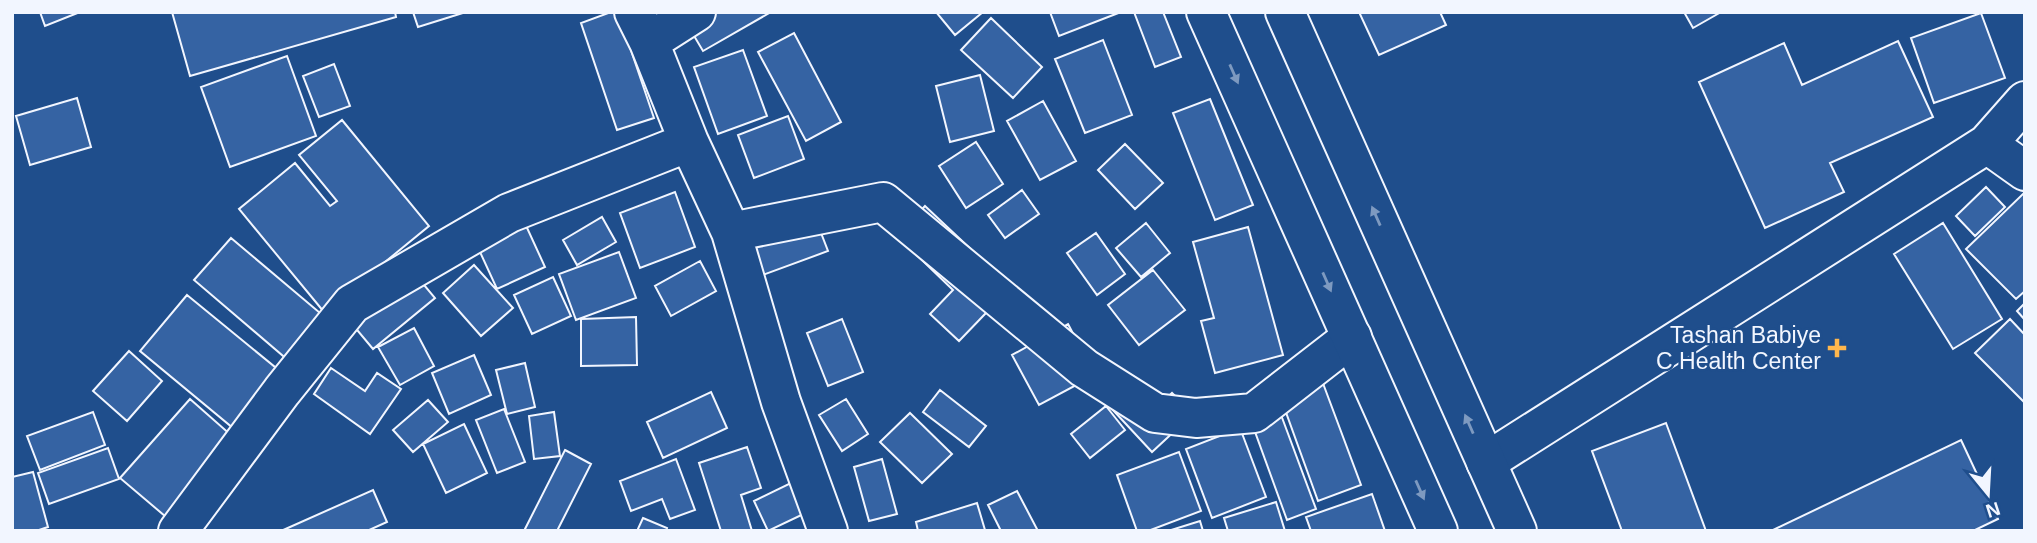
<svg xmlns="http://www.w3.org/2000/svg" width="2037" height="543" viewBox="0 0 2037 543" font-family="Helvetica,sans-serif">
	<rect width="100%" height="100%" fill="#1f4e8c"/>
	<path fill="#3563a3" stroke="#f2f6ff" stroke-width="2" d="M40,12H80L45,26Z
		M172,12H395L396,17L190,76Z
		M413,12H466L418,27Z
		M611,12H618L654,118L617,130L581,23Z
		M685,12H771L703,51L681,14Z
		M936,12H983L955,35Z
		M1050,12H1121L1059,36Z
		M1134,12H1163L1181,57L1155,67Z
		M1359,12H1440L1446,25L1379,55Z
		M1684,12H1721L1693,28Z
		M1981,13L2005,78L1934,103L1911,38Z
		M991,18L1042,67L1013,98L961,50Z
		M794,33L841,122L806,141L758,52Z
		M1103,40L1132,115L1085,133L1055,59Z
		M1898,41L1933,117L1830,163L1844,192L1765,228L1699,82L1784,43L1802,85Z
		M743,50L767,116L718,134L694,67Z
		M287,56L316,136L230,167L201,87Z
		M334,64L350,106L319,117L303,76Z
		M980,75L994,131L950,142L936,86Z
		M77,98L91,147L30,165L16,116Z
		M1210,99L1253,205L1215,220L1173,113Z
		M1043,101L1076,161L1040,180L1007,121Z
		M788,116L804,159L754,178L738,135Z
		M342,120L429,226L324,312L239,209L295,163L330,206L337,201L299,155Z
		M976,142L1003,184L966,208L939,166Z
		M1125,144L1163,183L1135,209L1098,170Z
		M1986,187L2005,207L1975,236L1956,216Z
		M1022,190L1039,214L1005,238L988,215Z
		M675,192L695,247L640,268L620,213Z
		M2025,192V291L2016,299L1966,249Z
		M809,202L828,251L760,276L742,228Z
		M517,206L545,267L497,289L469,228Z
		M925,206L1011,287L959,341L930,314L953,290L897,236Z
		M602,217L616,242L577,265L563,240Z
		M1146,223L1170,253L1141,277L1116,248Z
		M1943,223L2002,319L1953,349L1894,254Z
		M1248,227L1283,355L1215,373L1201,321L1214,318L1193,242Z
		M1096,233L1125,274L1097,295L1067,253Z
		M231,238L326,318L289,361L194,280Z
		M619,252L636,298L576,320L559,274Z
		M700,261L716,291L671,316L655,286Z
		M474,265L513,308L481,336L443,293Z
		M409,267L435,298L373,349L347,318Z
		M1153,270L1185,310L1139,345L1108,305Z
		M553,277L571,316L532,334L514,295Z
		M187,295L281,372L233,428L140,351Z
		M2025,303V320L2017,311Z
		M636,317L637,365L581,366V319Z
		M842,319L863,372L828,386L807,333Z
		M2010,319L2025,335V403L1975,353Z
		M1068,324L1095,375L1039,405L1012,355Z
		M414,328L434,366L400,385L378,347Z
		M129,351L162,381L127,421L93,391Z
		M474,355L491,395L449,414L432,373Z
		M525,363L535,407L507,414L496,370Z
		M331,368L365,391L377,373L401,389L370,434L314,394Z
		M1321,378L1361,485L1318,501L1279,393Z
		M1135,389L1154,410L1172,393L1193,414L1152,452L1112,409Z
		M940,390L986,426L969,447L923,412Z
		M711,392L727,428L663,458L647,422Z
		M1274,396L1316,509L1287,520L1246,407Z
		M190,399L240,443L172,522L120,478Z
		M846,399L868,434L842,451L819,415Z
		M428,400L448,422L413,452L393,430Z
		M1106,406L1125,430L1090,458L1071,434Z
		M504,409L525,462L497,473L476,420Z
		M93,412L105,445L40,470L27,436Z
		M554,412L560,456L534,459L529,416Z
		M910,413L952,454L922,483L880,442Z
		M1666,423L1706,531H1622L1592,451Z
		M464,424L487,473L446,493L423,444Z
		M1240,428L1266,497L1212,518L1186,449Z
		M1961,440L1998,519L1973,531H1771Z
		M747,447L761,488L741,495L752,531H721L699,463Z
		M108,448L119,479L49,504L38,473Z
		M565,450L591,464L557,531H528L525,529Z
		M1179,452L1201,511L1148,531H1137L1117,475Z
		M676,459L695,510L670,519L662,499L631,511L620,481Z
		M882,459L897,514L869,521L854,467Z
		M33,472L48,527L36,531H12V477Z
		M797,480L812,510L768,531L754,501Z
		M373,490L387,522L367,531H281Z
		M1017,491L1038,531H1001L988,505Z
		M1372,494L1385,531H1311L1306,517Z
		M1276,502L1285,531H1228L1224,518Z
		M977,503L985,530L918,531L916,522Z
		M643,518L667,528L666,531H637Z
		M1200,521L1203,531H1168Z"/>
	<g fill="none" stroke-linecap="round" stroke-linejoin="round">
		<defs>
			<path id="minor" d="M634,12L649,42L689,142L731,232L781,402L828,531
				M649,42L696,12
				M1987,144L2025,171
				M731,232L883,202L1084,368L1155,413L1196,418L1254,413L1352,337
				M1486,462L1987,144L2025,101
				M178,531L282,391L352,304L509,213L689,142"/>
			<path id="tertiary" d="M1206,12L1438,531
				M1285,12L1517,531"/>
		</defs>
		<use href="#minor" stroke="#f2f6ff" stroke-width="42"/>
		<use href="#tertiary" stroke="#f2f6ff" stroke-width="42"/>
		<use href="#minor" stroke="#1f4e8c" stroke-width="38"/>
		<use href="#tertiary" stroke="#1f4e8c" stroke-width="38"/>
	</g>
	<defs><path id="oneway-solid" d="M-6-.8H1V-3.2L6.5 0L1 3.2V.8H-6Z" transform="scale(1.75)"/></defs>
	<g fill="#7e9ac0">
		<use href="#oneway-solid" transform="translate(1234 74) rotate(66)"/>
		<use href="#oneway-solid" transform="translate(1376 216) rotate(-114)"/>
		<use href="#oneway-solid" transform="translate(1327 282) rotate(66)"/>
		<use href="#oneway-solid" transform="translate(1469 424) rotate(-114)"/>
		<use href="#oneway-solid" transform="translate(1420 490) rotate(66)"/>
	</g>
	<path fill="#ffb74d" stroke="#1f4e8c" stroke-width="2.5" d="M1833.5 337.5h7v7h7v7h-7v7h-7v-7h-7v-7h7z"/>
	<g text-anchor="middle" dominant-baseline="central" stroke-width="5" stroke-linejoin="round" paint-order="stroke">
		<g font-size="23" fill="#f2f6ff" stroke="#1f4e8c" text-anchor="end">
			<text x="1821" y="335">Tashan Babiye<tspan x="1821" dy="26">C Health Center</tspan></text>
		</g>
	</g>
	<rect width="2037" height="543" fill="none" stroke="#f2f6ff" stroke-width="28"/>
	<g transform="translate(1988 494) rotate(162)" stroke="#1f4e8c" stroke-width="5" paint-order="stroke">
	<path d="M0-5L12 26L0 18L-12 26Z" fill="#f2f6ff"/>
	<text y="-10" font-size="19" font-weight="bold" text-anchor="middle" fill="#f2f6ff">N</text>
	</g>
</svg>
